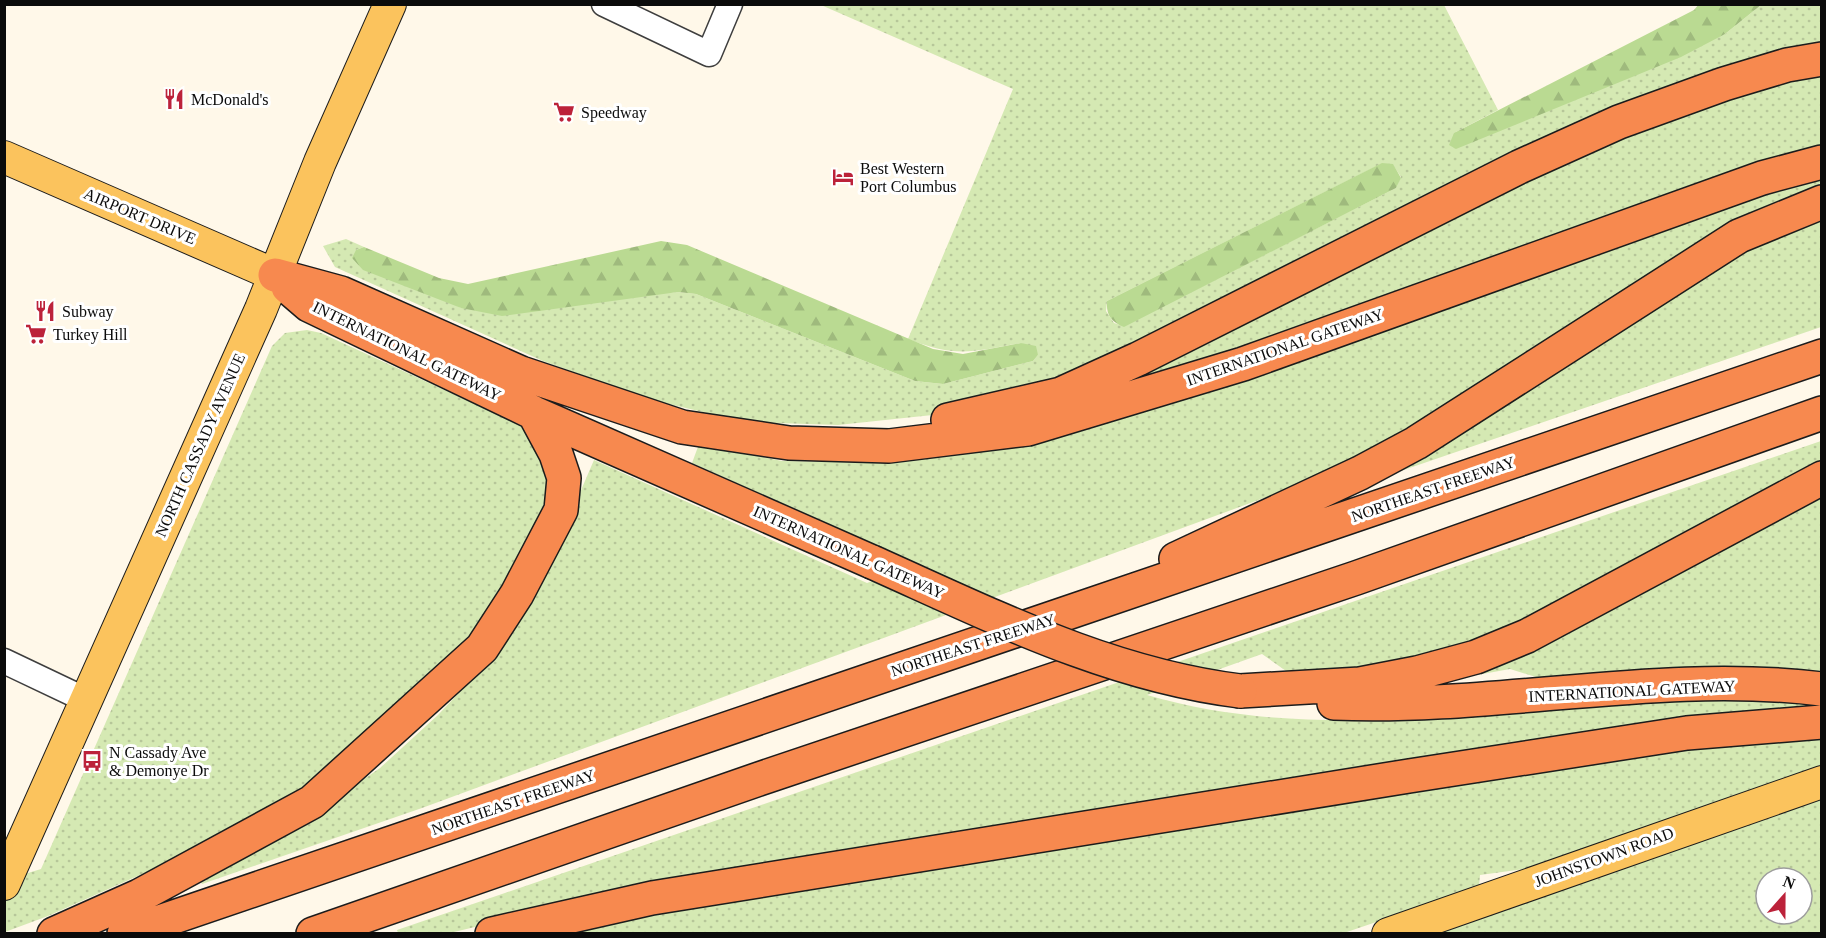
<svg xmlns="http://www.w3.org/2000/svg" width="1826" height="938" viewBox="0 0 1826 938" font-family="'Times New Roman',serif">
	<defs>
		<pattern id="grass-dots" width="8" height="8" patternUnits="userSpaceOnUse" patternTransform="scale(1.5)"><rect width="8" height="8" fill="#d5e9b3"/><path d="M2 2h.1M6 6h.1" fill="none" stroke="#b6c699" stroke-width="1.8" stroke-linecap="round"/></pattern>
		<pattern id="forest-firs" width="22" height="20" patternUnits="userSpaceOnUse" patternTransform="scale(1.5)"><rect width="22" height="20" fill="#bada92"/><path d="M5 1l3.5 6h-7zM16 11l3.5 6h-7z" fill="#9fba7d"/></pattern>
	</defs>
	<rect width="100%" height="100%" fill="#fff8e9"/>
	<path fill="url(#grass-dots)" fill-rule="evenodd" d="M821,5H1444L1498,110L1454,133L1725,34L1761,5H1821V47L1037,387L942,414L838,425L745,422L652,400L543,361L335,267L323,246L346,239L364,247L356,250L461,308L678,292L696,294L915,381L943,384L1033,361L1038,355L1021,343C971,352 957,358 908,339L1013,89ZM1381,164L1393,165L1401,177L1396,188L1124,326L1114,323L1106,311L1107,301Z
		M1821,73V147L1101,395L1484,196L1706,100Z
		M1821,170V183L1759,211L1451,405L1379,446L1302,484L422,808L202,884L198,876L282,836L380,768L438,715L504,645L535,597L594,460L867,583L918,564L692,463L699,444L782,461L868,462L949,454Z
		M1821,207V327L1392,474L1728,254Z
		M307,330L321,333L518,424L530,435L546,468L547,496L521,560L462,648L296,795L207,845L48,916L5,932V880L41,869L272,346L285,333Z
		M1821,441V468L1523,628L1375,670L1289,673L1262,654L1147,695C1307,742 1481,711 1644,700C1703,696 1763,700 1821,701V711L508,919L450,933H398L397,930Z
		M1821,496V678L1552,682L1510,669L1477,675L1573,631Z
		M1821,735V768L1538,867L1480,875L1479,887L1344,933L544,934L700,901L1692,745Z
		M1821,799V933H1426ZM1766,878H1802V914H1766Z"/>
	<path fill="url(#forest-firs)" d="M1699,4L1761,5L1725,34L1681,57L1456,149L1449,145L1454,133L1694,10Z
		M1382,163L1393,164L1401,178L1396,188L1124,327C1111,322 1106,315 1107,301Z
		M661,241L687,245L933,349L963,354L1021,343L1036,346L1038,355L1033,361L943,384L915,381L696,294L678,292L502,316L461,308L363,270L352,258L356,250L364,247L439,278L468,284Z"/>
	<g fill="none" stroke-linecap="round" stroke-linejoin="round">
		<defs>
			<path id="minor" d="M604,4L709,54L730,4
				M4,661L86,700"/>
			<path id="major" d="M4,157L275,275
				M4,884L261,309L320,162L390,4
				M1388,934L1822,782"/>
			<path id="highway" d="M275,275L341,293L521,373L682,427L789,443L889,446L1028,429L1243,364L1762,178L1822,162
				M288,287L309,305L534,413L872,562
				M948,420L1061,394L1138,359L1519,167L1619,122L1724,84L1787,65L1822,59
				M1176,559L1360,473L1416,443L1739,236L1822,202
				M1240,691L1360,684L1417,673L1476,657L1527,636L1822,478
				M1334,703C1496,710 1660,669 1822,689
				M54,934L139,896L312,802L482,648L517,594L561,510L564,478L556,454L534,413
				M124,934L1822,356
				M313,934L759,779L1356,578L1822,413
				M492,934L652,898L1409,776L1687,733L1822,722"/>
		</defs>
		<use href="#minor" stroke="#3e3e3e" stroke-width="27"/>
		<use href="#major" stroke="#1c1c1c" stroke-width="34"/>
		<use href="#highway" stroke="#1c1c1c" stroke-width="36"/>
		<use href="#minor" stroke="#fff" stroke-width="24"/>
		<use href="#major" stroke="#fbc35d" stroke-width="32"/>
		<use href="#highway" stroke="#f7894f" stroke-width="33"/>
		<defs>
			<path id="highway-bridge" d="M872,562C991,615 1109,675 1240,691"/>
		</defs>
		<use href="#highway-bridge" stroke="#1c1c1c" stroke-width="36" stroke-linecap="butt"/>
		<use href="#highway-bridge" stroke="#f7894f" stroke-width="33"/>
	</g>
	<defs>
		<symbol id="restaurant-bare" viewBox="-9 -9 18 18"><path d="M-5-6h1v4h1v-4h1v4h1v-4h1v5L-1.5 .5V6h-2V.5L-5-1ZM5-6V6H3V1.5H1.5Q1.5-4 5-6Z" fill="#bc223a" stroke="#fff" stroke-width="2.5" paint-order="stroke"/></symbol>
		<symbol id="supermarket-bare" viewBox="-9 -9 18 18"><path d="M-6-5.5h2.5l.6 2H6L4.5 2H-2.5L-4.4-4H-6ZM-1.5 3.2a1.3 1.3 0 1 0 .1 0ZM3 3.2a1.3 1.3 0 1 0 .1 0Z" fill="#bc223a" stroke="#fff" stroke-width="2.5" paint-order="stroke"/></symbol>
		<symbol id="hotel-bare" viewBox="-9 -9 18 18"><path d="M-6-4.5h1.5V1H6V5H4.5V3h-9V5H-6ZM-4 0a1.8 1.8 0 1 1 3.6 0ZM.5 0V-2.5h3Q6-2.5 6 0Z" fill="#bc223a" stroke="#fff" stroke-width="2.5" paint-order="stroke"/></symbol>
		<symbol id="bus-bare" viewBox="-9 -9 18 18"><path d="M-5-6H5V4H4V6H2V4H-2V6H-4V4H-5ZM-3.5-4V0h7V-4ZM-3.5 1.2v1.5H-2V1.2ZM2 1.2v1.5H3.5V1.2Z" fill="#bc223a" stroke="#fff" stroke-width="2.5" paint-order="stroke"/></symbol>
	</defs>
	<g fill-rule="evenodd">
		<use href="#restaurant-bare" x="159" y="84" width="30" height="30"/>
		<use href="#supermarket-bare" x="549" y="97" width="30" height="30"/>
		<use href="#hotel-bare" x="828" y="162" width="30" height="30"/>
		<use href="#restaurant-bare" x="30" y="296" width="30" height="30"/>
		<use href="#supermarket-bare" x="21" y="319" width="30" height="30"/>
		<use href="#bus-bare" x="77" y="746" width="30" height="30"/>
	</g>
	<g text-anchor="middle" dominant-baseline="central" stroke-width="6" stroke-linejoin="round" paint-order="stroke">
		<g font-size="16" fill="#0b0b0b" stroke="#fff" text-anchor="start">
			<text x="191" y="99">McDonald's</text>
			<text x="581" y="112">Speedway</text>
			<text x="860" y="168">Best Western<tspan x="860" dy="18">Port Columbus</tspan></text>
			<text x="62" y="311">Subway</text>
			<text x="53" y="334">Turkey Hill</text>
			<text x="109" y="752">N Cassady Ave<tspan x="109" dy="18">&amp; Demonye Dr</tspan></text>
		</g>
		<g font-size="16" fill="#0b0b0b" stroke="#fff">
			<text transform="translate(140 216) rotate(23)">AIRPORT DRIVE</text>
			<text transform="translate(1285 347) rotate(-19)">INTERNATIONAL GATEWAY</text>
			<text transform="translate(407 351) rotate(26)">INTERNATIONAL GATEWAY</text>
			<text transform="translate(200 445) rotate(-66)">NORTH CASSADY AVENUE</text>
			<text transform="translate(1433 489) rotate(-19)">NORTHEAST FREEWAY</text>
			<text transform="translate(849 552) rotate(24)">INTERNATIONAL GATEWAY</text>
			<text transform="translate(973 645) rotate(-18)">NORTHEAST FREEWAY</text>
			<text transform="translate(1632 691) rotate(-3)">INTERNATIONAL GATEWAY</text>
			<text transform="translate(513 802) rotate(-19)">NORTHEAST FREEWAY</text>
			<text transform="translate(1604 857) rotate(-20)">JOHNSTOWN ROAD</text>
		</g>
	</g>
	<rect width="1826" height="938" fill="none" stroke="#0b0b0b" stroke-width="12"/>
	<g transform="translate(1784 896) rotate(21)"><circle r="28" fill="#ffffff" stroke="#9d9d9d" stroke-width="1.5"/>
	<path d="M0-4.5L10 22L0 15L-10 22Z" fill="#bc223a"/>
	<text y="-9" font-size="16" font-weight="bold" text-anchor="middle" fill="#0b0b0b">N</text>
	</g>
</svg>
